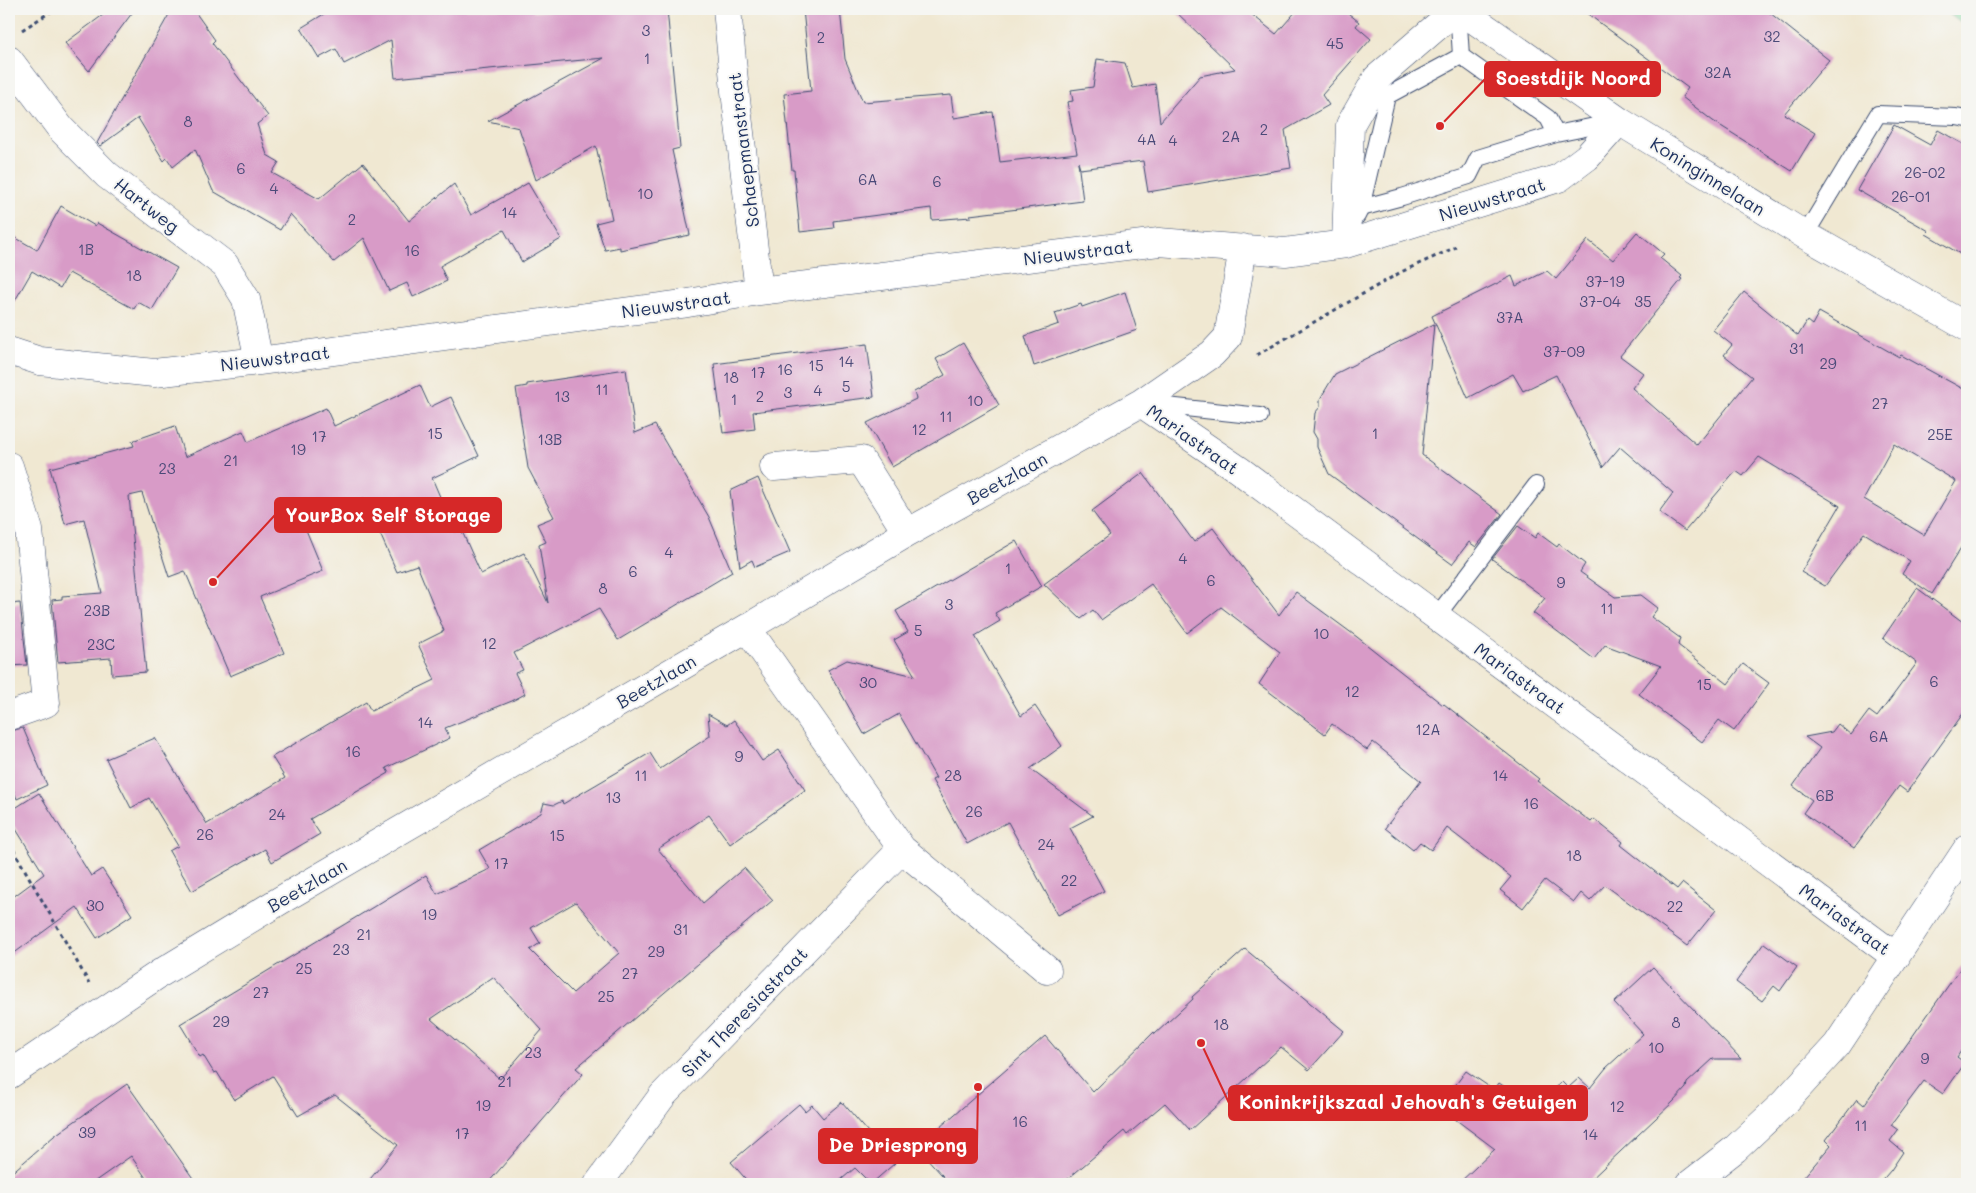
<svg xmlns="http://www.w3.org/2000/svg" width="1976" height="1193" viewBox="0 0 1976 1193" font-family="Mali,sans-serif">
	<rect width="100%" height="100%" fill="#f6f6f2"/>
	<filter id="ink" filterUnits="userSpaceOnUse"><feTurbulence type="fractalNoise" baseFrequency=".02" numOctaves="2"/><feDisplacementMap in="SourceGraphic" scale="10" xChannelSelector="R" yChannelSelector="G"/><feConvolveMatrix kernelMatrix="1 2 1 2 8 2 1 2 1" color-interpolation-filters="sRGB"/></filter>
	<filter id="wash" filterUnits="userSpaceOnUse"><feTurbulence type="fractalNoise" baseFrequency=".0096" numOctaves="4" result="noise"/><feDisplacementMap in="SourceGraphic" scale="20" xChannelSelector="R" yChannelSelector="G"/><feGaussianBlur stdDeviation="1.12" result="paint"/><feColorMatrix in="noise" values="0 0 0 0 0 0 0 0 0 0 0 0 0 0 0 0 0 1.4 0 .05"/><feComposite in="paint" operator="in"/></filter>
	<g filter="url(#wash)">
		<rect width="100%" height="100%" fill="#f0e8d2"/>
		<path fill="#83da9e" stroke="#4f847e" d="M1943,9H1967V28Z"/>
		<g id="blocks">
			<path fill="#d89bc7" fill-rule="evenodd" d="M111,9H135L89,71L65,43Z
				M172,9H193L215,40L212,43L268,116L257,124L267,155L279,162L272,173L319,199L363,163L409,221L454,184L471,215L528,183L561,239L522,262L504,230L440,266L447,281L413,297L407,283L389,291L364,238L334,262L290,214L280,230L213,191L195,149L173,167L167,158L164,161L138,118L100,146L97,143Z
				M332,9H533V12L573,9H667L680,148L672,150L690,235L620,250V247L605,250L596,223L612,219L596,146L536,180L519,128L488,121L604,58L395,78L391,40L344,64L336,49L319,58L301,28Z
				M803,9H840L845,59L863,102L951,95L954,118L993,112L1000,162L1077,153L1067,102L1073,101L1071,90L1093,87L1097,59L1125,63L1133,88L1155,84L1160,122L1200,76L1235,69L1173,9H1245L1276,34L1298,9H1343L1359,22L1356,26L1371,39L1322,95L1329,105L1285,130L1291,168L1148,192L1143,161L1080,169L1078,162L1083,201L970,215L971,217L932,220L931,208L833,221L834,228L800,232L794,170H792L784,94L811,91Z
				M1581,9H1765L1829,60L1784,114L1815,133L1792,171L1713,121L1682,97L1688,88Z
				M1894,125L1930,145L1938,130L1967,146V258L1926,234L1929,231L1857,190Z
				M61,206L95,226L97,223L177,268L152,310L138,302L134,309L69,273L60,288L32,271L9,311V234L37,250Z
				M1637,232L1664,254L1660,258L1682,276L1680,278L1682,279L1620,356L1643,373L1632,388L1697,445L1752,377L1724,355L1732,345L1713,330L1744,292L1798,336L1807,321L1812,325L1819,312L1899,357L1901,355L1967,391V538L1932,594L1902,574L1910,561L1864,533L1825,586L1801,572L1840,506L1759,457L1743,476L1736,471L1685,531L1659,512L1673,493L1620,447L1603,467L1556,375L1523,391L1513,374L1468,398L1432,316L1512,276L1516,286L1547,271L1556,279L1588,240L1613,260ZM1894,444L1956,481L1924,535L1864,499Z
				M1125,292L1137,330L1034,366L1025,336L1059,324L1055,313L1081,304L1082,307Z
				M1434,324L1422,455L1502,514L1476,547L1469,542L1452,564L1329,474L1317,447V439L1313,432L1315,413L1320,407V399L1335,374Z
				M963,343L999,405L892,467L867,423L916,399L914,392L945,375L936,359Z
				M867,344L874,397L753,412L755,429L723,433L714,364Z
				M626,369L635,433L655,425L709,517L732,572L618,640L599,609L514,653L523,670L515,673L525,694L512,701L445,728L450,738L386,768L389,773L310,819L320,834L272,862L265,849L192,891L169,851L178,846L149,798L131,808L106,759L155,738L207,824L285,778L272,757L366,702L371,711L435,680L418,644L444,631L417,565L397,572L364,498L304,525L323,571L260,597L284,653L230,676L185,571L169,577L142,493L129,496L146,672L112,675L111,658L58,662L52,600L62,599V596L102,593L84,519L65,524L50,468L134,446L132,441L175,426L185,457L243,431L248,442L326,408L334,426L420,385L430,407L451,397L479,456L432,478L455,532L461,529L481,574L524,553L548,603L539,545L546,542L537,524L554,517L528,468L516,388L527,386V384Z
				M1143,473L1194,542L1213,528L1279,615L1296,592L1357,637L1443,705L1444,704L1539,779L1537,781L1591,822L1594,819L1623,842L1621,845L1677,889L1682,883L1716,910L1687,946L1605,885L1590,901L1581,893L1574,902L1545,880L1523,908L1500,890L1511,877L1447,828L1431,850L1420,842L1413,850L1385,828L1421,781L1373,742L1367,750L1332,724L1325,734L1259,684L1280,652L1221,607L1187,633L1151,584L1101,620L1093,610L1081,619L1044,584L1110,535L1092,511Z
				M758,478L790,552L755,567L752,560L740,567L730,491Z
				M1518,526L1535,538L1538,533L1557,547L1559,544L1585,564L1580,572L1615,597L1641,595L1658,608L1651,617L1680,638L1678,645L1728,684L1743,664L1769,683L1734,731L1719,720L1702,742L1639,694L1661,666L1605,645L1594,659L1533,613L1545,598L1492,559Z
				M1016,541L1042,586L995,613L1000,621L975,636L1021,716L1035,706L1062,746L1030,769L1093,816L1070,828L1104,891L1058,915L1008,822L967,844L932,780L936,778L899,714L864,734L828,670L847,660L915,676L894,640L908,632L896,611Z
				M1917,588L1967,625V708L1907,792L1899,786L1854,848L1803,813L1812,800L1793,786L1820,748L1805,737L1832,732L1838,724L1851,735L1869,711L1877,717L1917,663L1883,638Z
				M20,603L27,665L9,666V604Z
				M708,714L727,725L734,720L762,761L779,750L805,790L730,844L709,815L658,849L703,903L744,868L773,900L576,1068L583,1074L487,1184H366L398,1145L335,1095L298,1116L273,1076L234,1100L217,1072L214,1073L203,1055L200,1057L180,1024L426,875L437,894L490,869L479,850L541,813L544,803L554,805L562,801L563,804L650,753L660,769L710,736ZM576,902L619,953L573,993L530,950L540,943L531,928ZM493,977L542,1030L500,1079L431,1019Z
				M23,728L47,785L17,799L9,779V731Z
				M39,793L91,876L102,869L132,915L97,938L77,907L9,957V900L44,874L9,818V812Z
				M1764,943L1797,967L1780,991L1774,986L1762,1001L1736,982Z
				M1245,949L1344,1031L1309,1070L1281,1047L1190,1130L1165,1103L1127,1135L1124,1131L1062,1184H950L917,1147L1045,1036L1093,1092L1154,1032L1155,1034L1193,999L1192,997Z
				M1967,959V1042L1957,1057L1965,1063L1943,1094L1924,1081L1891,1125L1898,1130L1890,1141L1903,1152L1891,1170L1879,1184H1798L1831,1145L1826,1140L1857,1099L1864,1105Z
				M1653,967L1741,1059H1713L1687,1083L1686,1088L1673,1102L1586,1184H1458L1495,1149L1439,1107L1466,1071L1494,1090L1499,1083L1535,1107L1562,1082L1568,1088L1579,1078L1590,1088L1606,1068L1643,1034L1614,1003Z
				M127,1084L197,1184H150L131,1156L91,1184H9V1175L54,1136Z
				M842,1102L895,1163L871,1184L855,1168L836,1184H750L731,1162L799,1104L805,1111L812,1105L823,1118Z"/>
		</g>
	</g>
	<g filter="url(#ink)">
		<use href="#blocks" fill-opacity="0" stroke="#3b4b6f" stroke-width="1"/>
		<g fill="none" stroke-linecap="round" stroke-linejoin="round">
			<defs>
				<path id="lane" d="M1458,9L1461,56
					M1461,56L1548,118L1556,134
					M1361,208L1402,197L1469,176L1478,158L1556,134L1619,121
					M1357,216L1361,208L1387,96L1461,56
					M1805,235L1878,114L1956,117L1967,119
					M1148,404L1260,416
					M1436,617L1536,485"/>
				<path id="street" d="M727,9L735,91L759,291
					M1459,9L1619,121L1805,235L1967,327
					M9,60L61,129L107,175L225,265L246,299L259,361
					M1346,244L1350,125L1377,78L1457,9
					M9,351L40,361L154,373L259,361L682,304L759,291L1159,242L1285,252L1346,244L1559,178L1587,157L1619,121
					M1141,403L1239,470L1896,957
					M9,466L29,530L46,703L9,716
					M774,467L861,460L907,533
					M747,628L902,849L1047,970
					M9,1075L159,974L281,900L747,628L907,533L1141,403L1212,354L1228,337L1243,248
					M598,1184L663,1095L902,849
					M1690,1184L1735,1149L1784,1103L1837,1045L1967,849"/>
			</defs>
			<use href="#lane" stroke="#3b4b6f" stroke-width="18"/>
			<use href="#street" stroke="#3b4b6f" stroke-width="29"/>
			<path stroke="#3b4b6f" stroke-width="3" stroke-dasharray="4 4" stroke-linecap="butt" d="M22,30L55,9
				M1257,355L1401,272L1456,247
				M9,842L89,983"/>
			<use href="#lane" stroke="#fff" stroke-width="16"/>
			<use href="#street" stroke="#fff" stroke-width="28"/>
		</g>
	</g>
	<g text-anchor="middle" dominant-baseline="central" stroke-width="4" stroke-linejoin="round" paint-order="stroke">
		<g font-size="15" fill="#4a4a78">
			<text x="646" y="30">3</text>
			<text x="1772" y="36">32</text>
			<text x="821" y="37">2</text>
			<text x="1335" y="43">45</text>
			<text x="647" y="58">1</text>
			<text x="1718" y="72">32A</text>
			<text x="188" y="121">8</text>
			<text x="1264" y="129">2</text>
			<text x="1231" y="136">2A</text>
			<text x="1147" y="139">4A</text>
			<text x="1173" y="140">4</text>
			<text x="241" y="168">6</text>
			<text x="1925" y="172">26-02</text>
			<text x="868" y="179">6A</text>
			<text x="937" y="181">6</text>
			<text x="274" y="188">4</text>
			<text x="645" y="193">10</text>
			<text x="1911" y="196">26-01</text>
			<text x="509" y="212">14</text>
			<text x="352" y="219">2</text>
			<text x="86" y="249">1B</text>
			<text x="412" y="250">16</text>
			<text x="134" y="275">18</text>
			<text x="1605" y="281">37-19</text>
			<text x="1600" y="301">37-04</text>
			<text x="1643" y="301">35</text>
			<text x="1510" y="317">37A</text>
			<text x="1797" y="348">31</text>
			<text x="1564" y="351">37-09</text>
			<text x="846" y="361">14</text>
			<text x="1828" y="363">29</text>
			<text x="816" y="365">15</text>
			<text x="785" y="369">16</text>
			<text x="758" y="372">17</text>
			<text x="731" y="377">18</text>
			<text x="846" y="386">5</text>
			<text x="602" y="389">11</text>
			<text x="818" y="390">4</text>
			<text x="788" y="392">3</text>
			<text x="562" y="396">13</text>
			<text x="760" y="396">2</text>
			<text x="734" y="399">1</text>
			<text x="975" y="400">10</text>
			<text x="1880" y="403">27</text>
			<text x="946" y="416">11</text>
			<text x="919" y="429">12</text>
			<text x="435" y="433">15</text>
			<text x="1375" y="433">1</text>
			<text x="1940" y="434">25E</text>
			<text x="319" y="436">17</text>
			<text x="550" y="439">13B</text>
			<text x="298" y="449">19</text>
			<text x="231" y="460">21</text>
			<text x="167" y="468">23</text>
			<text x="669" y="552">4</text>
			<text x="1183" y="558">4</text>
			<text x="1008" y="568">1</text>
			<text x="633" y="571">6</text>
			<text x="1211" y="580">6</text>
			<text x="1561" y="582">9</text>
			<text x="603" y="588">8</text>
			<text x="949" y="604">3</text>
			<text x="1607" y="608">11</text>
			<text x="97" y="610">23B</text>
			<text x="918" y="630">5</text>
			<text x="1321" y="633">10</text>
			<text x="489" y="643">12</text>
			<text x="101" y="644">23C</text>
			<text x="1934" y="681">6</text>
			<text x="868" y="682">30</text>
			<text x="1704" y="684">15</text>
			<text x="1352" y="691">12</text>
			<text x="425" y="722">14</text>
			<text x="1428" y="729">12A</text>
			<text x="1879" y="736">6A</text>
			<text x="353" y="751">16</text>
			<text x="739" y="756">9</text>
			<text x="641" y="775">11</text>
			<text x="953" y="775">28</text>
			<text x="1500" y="775">14</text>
			<text x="1825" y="795">6B</text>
			<text x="613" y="797">13</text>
			<text x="1531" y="803">16</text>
			<text x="974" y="811">26</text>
			<text x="277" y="814">24</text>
			<text x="205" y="834">26</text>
			<text x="557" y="835">15</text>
			<text x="1046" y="844">24</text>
			<text x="1574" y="855">18</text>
			<text x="501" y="863">17</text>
			<text x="1069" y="880">22</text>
			<text x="95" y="905">30</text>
			<text x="1675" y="906">22</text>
			<text x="429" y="914">19</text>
			<text x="681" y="929">31</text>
			<text x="364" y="934">21</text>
			<text x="341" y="949">23</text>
			<text x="656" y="951">29</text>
			<text x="304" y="968">25</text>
			<text x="630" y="973">27</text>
			<text x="261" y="992">27</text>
			<text x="606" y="996">25</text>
			<text x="221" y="1021">29</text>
			<text x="1676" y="1022">8</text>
			<text x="1221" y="1024">18</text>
			<text x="1656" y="1047">10</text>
			<text x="533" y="1052">23</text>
			<text x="1925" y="1058">9</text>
			<text x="505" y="1081">21</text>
			<text x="483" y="1105">19</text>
			<text x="1617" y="1106">12</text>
			<text x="1020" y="1121">16</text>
			<text x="1861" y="1125">11</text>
			<text x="87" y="1132">39</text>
			<text x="462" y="1133">17</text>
			<text x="1590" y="1134">14</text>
		</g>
		<g font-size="18" fill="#1b2f5e" stroke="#f6f6f2">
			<text transform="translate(743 150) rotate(-97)">Schaepmanstraat</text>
			<text transform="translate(1708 176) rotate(32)">Koninginnelaan</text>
			<text transform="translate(1492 199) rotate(-17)">Nieuwstraat</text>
			<text transform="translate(147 205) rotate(38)">Hartweg</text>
			<text transform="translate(1078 252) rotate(-7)">Nieuwstraat</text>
			<text transform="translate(676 304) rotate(-8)">Nieuwstraat</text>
			<text transform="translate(275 358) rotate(-7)">Nieuwstraat</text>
			<text transform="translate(1193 439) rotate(35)">Mariastraat</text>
			<text transform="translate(1007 478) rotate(-29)">Beetzlaan</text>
			<text transform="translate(1520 678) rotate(36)">Mariastraat</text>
			<text transform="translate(656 681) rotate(-30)">Beetzlaan</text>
			<text transform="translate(307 885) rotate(-30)">Beetzlaan</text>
			<text transform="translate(1845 919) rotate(36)">Mariastraat</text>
			<text transform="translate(744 1012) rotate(-46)">Sint Theresiastraat</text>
		</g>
	</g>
	<path fill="none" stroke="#d62828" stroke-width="2" d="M1440 126L1485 79M213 582L275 515M1201 1043L1229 1103M978 1087L977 1146"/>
	<g fill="#d62828" stroke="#f6f6f2" stroke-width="2">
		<circle cx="1440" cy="126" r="5"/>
		<circle cx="213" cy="582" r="5"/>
		<circle cx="1201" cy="1043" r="5"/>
		<circle cx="978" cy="1087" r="5"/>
	</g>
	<g fill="#d62828" stroke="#d62828" stroke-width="2">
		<rect x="1485" y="62" width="175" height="34" rx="5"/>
		<rect x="275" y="498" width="226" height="34" rx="5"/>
		<rect x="1229" y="1086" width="358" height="34" rx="5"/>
		<rect x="819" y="1129" width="158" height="34" rx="5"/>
	</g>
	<g font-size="19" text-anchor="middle" font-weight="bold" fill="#fff">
		<text x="1573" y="85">Soestdijk Noord</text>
		<text x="388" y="522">YourBox Self Storage</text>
		<text x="1408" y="1109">Koninkrijkszaal Jehovah's Getuigen</text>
		<text x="898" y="1152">De Driesprong</text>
	</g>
	<rect width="1976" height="1193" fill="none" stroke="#f6f6f2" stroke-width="30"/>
</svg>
